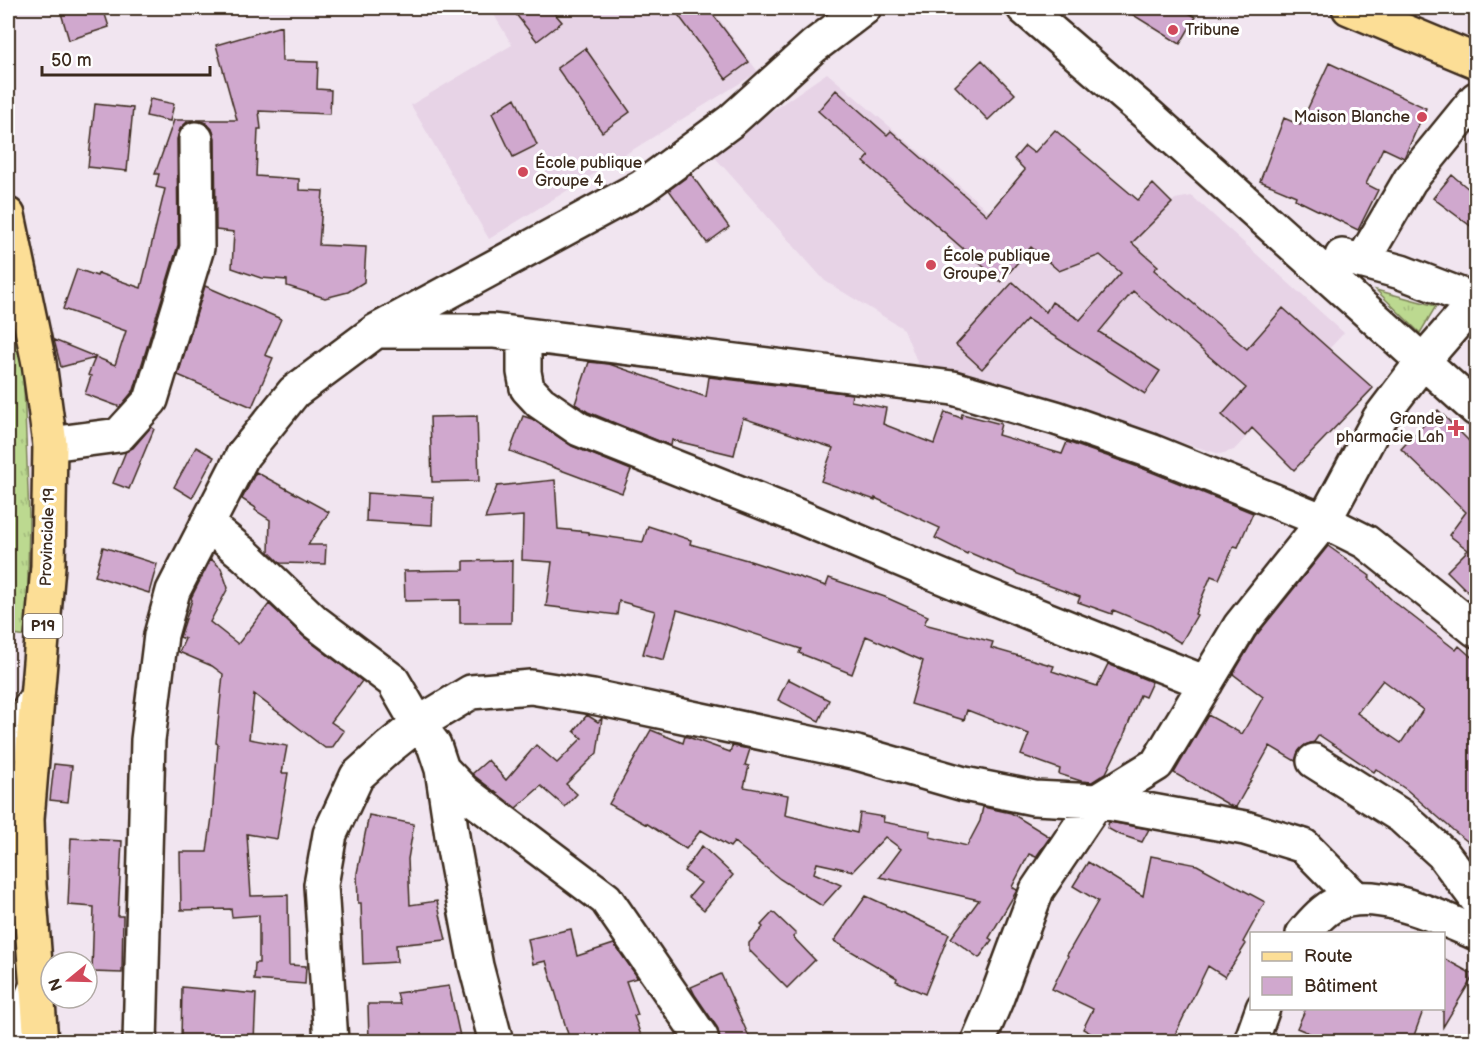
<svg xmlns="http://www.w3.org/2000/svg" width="1484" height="1049" viewBox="0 0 1484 1049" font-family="'Balsamiq Sans',sans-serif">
	<defs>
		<pattern id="grass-tufts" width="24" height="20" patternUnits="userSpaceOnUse" patternTransform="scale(1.5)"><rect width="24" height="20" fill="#bcd990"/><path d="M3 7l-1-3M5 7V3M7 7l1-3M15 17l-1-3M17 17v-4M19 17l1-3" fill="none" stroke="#a2ba7c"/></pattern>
	</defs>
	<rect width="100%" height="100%" fill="#f1e5f0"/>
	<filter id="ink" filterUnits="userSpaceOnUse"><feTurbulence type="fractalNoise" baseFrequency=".0167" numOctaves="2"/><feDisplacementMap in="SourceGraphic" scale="12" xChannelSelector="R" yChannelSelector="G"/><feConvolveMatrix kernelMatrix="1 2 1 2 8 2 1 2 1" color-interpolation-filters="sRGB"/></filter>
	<g filter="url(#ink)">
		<path fill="#e7d3e6" d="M490,8H711L758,72L489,239L411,105L512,45Z
			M827,73L1059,271L1106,253L1116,258L1175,199L1192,196L1344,333L1234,450L1220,454L918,364L904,329L825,281L711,153Z"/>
		<path fill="url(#grass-tufts)" stroke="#7c8257" stroke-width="1.5" d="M1376,290L1436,306L1420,333Z
			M8,317L23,360L29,516L27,637L8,634Z"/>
		<path fill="#d0a8ce" stroke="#3b2a1e" stroke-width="1.5" fill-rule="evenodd" d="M79,8H103L109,27L69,40L61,13Z
			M511,8H550L562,22L537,41Z
			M673,8H708L749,62L726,79Z
			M1122,8H1180L1196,17L1180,44Z
			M281,26L282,61L318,62L317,89L331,90L330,114L259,111L261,129H258L256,176L299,179V190L323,191L319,245L366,247L364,282L348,292L325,298L287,286V280L261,278L232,268L234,232L216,230L215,138L212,129L206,123L197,120H237L216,45Z
			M585,48L630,112L602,132L557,68Z
			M982,60L1015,94L988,120L955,86Z
			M1329,63L1426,108L1404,158L1383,148L1366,184L1378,190L1358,230L1295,199L1296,196L1260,181L1284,118L1300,125Z
			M836,90L887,135L891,131L987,215L1025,170L1014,159L1025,146L1034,153L1055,130L1138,200L1153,184L1172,203L1132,243L1158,266L1154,270L1247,349L1283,308L1373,388L1294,470L1252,428L1245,436L1222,415L1246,388L1133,291L1099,332L1160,371L1145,394L1027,319L982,369L956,345L1013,282L1046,312L1052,302L1080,320L1121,273L1100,255L1059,271L1031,247L1001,282L864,162L869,156L818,111Z
			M515,98L537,145L513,157L492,113Z
			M150,99L174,104L170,121L146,116Z
			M95,104L133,108L127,171L88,167Z
			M174,120H195L186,123L180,129L177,139L178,245L134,390L120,407L85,394L91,376L88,375L95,358L61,367L54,340L115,365L126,331L63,309L77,269L97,276L98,273L141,288L165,189L156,187L159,174H155Z
			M691,174L729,227L707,243L669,190Z
			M1452,175L1476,195V230L1433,198Z
			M205,286L281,319L265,355L273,358L252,407L178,375Z
			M589,362L609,364L706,397L709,377L852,394L851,401L886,408L883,424L934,444L945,412L961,418L962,414L1001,424L998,435L1062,454L1067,442L1144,469L1253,513L1238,547L1234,546L1219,579L1211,576L1195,614L1197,615L1181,643L1152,626L1113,610L1112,614L1078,602L1080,597L1015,573V572L968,552L967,554L935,538L940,528L875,498V500L821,481L833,448L743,418L734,455L672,440L671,446L588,412L575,404Z
			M1438,410L1476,448V600L1447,571L1468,550L1449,535L1466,512L1401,449Z
			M477,416L479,481L432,482L430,417Z
			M523,416L532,419L572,446L631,470L622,493L510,451Z
			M151,427L154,429L129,489L113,483L126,451L133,448Z
			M196,447L214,457L192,498L174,487Z
			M256,472L329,512L308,545H326L325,564L280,563L269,552L270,520L255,510L256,508L242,499Z
			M555,480L558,529L589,532V534L643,542L648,526L691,540L690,544L747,560L826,586L829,578L885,597L928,616L924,624L993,642L991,648L1054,666L1052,671L1097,686L1108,664L1152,682L1145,697L1140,695L1124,735H1125L1106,773L1092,782L1081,781L1059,774L1060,769L1021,755L1029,734L967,710L964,720L911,704L923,661L866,636L852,674L799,653L801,649L715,621L677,610L664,660L643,654L655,611L619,601L617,615L546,606L552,562L522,560L523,516L485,519L497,486Z
			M367,493L433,497L432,525L366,521Z
			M1328,546L1370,576L1369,578L1393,601L1456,650L1459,646L1476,661V848L1454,831L1407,790L1376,769L1374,772L1319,735L1314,742L1305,745L1299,751L1295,761L1270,746L1236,807L1231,806L1174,773L1208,715L1242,734L1263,697L1233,674L1255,637ZM1383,680L1423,710L1401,743L1357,713Z
			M103,547L157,564L149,593L95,576Z
			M211,559L221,568L228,588L210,622L238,644L269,604L304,637L362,681L331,722L344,731L332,748H325L254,694L249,739L287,746L282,773H288L277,839L247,834L251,896L288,895L289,965L306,966L305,984L254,980L255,963H259V915L232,917L231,909L181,910L180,852H207L212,817L218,744L216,743L223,674L212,666L179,652L185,639L180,637L192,600L191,598Z
			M512,560L511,623H460V600L405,601L404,571L464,570V561Z
			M788,679L829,700L819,721L778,700Z
			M587,715L598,722L602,718L597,753L566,784L577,794L565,807L541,786L516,808L472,774L488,760L506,780L536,745L557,763L582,738L574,731Z
			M651,730L683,743L685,736L730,752L732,746L750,749L745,765L749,766L744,787L788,795L785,815L857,833L860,813L884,817L883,822L931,831L930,837L967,846L980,821L983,807L1011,813L1050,837L1036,857L1029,854L1012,887L1017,890L1016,892L989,938L992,940L979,958L951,938L979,900L880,877L901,849L885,837L853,871L817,863L814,873L841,885L822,906L780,879L734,842L730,847L701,830L686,849L646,823L645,824L609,804Z
			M54,764L72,766L68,802L50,800Z
			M369,815L414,824L408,859L410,905L437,901L446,940L396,945L397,962L363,964L361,903H358L357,873Z
			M1109,822L1149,829L1142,842L1118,834L1107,828Z
			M71,838L122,841L118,916H123L122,973L92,972L94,907L68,905Z
			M702,846L733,875L704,910L689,897L701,883L684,871Z
			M1151,856L1197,865L1265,902L1243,942L1246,944L1225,977L1208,966L1172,1041H1104L1083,1029L1093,1009L1052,989L1068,956L1067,955L1098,901L1073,886L1088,862L1143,896Z
			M866,896L949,934L925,994L896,981L897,978L834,941Z
			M773,912L796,934L793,937L815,960L787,988L749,950V943L763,927L761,925Z
			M571,929L577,956L614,944L636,975L637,978L626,981L638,1015L634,1016L643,1041H570L546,961L533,964L528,939Z
			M1443,958L1474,975L1443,1027Z
			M721,974L751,1041H720L717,1027L695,995L691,987Z
			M449,986L461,1041H369L368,1004H400L397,993Z
			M182,987L256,994L254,1041H181Z
			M1306,1008H1424L1412,1041H1328L1297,1028Z"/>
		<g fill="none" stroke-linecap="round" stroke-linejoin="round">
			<defs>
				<path id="minor" d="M1024,8L1147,114L1476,409
					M1342,256L1401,272L1476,301
					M1362,262L1410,180L1476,99
					M381,331H493L953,388L1056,418L1151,451L1324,521L1366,542L1476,630
					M524,335V372L527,388L540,402L579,429L800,517L976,591L1206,683
					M50,444L119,435L151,400L197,248L196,139
					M207,524L246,556L315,622L393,681L418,724L434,745L442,769L454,849L476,966L496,1042
					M8,744L36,698
					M1314,761L1401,816L1443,854L1476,898
					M442,769L464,792L606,899L701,1037L702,1042
					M1303,934C1311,924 1322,911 1334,905C1374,885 1439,917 1476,933
					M12,1042L37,985
					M140,1042L148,740L161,635L173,591L243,455L294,392L376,331L642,187L731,121L814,46L864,8
					M331,1042L321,885L330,834L357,776L388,748L418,724L471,692L531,687L593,697L857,753L964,784L1034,798L1097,801L1245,828L1304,846L1355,898
					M978,1042L996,1000L1037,890L1097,801L1157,764L1240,626L1324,521L1379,419L1423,361L1475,301
					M1251,1042L1263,1008"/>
				<path id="major" d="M1349,8L1476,61
					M8,215L39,363L50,444L48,566L27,819L29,885L41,1042"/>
			</defs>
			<use href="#minor" stroke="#3b2a1e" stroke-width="38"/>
			<use href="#major" stroke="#3b2a1e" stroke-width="38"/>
			<use href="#minor" stroke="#fff" stroke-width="33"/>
			<use href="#major" stroke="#fcde96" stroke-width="33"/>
		</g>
	</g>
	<g fill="#d1495b" stroke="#fff" stroke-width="2">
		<circle cx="1173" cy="30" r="6"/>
		<circle cx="1422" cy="117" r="6"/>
		<circle cx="523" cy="172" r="6"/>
		<circle cx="931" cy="265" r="6"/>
		<path d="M1453 419h6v6h6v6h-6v6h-6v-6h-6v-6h6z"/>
	</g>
	<g text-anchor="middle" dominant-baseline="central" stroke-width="6" stroke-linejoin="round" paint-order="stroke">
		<rect fill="#fff" stroke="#766a62" stroke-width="1.5" x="23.5" y="614" width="39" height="24" rx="4.5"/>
		<g font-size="15" font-weight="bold" fill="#3b2a1e">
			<text x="43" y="626">P19</text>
		</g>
		<g font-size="16" fill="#3b2a1e" stroke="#fff" text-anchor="start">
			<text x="1185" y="30">Tribune</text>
			<text x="1410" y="117" text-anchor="end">Maison Blanche</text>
			<text x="535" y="163">École publique<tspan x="535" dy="18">Groupe 4</tspan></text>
			<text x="943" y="256">École publique<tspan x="943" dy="18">Groupe 7</tspan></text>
			<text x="1444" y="419" text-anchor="end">Grande<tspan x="1444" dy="18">pharmacie Lah</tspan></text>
		</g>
		<g font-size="16" fill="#3b2a1e" stroke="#fff">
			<text transform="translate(48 537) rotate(-88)">Provinciale 19</text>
		</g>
	</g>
	<rect width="1484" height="1049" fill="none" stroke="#fff" stroke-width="30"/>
	<rect x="15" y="15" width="1454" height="1019" fill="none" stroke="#3b2a1e" stroke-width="2" filter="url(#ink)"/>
	<rect x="1250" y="932" width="195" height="78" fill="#ffffff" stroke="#b1aaa5" stroke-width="1.5"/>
	<rect x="1262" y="952" width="30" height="9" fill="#fcde96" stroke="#b1aaa5" stroke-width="1.5"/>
	<text x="1304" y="962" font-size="18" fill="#3b2a1e">Route</text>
	<rect x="1262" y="977" width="30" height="18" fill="#d0a8ce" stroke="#b1aaa5" stroke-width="1.5"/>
	<text x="1304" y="992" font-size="18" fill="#3b2a1e">Bâtiment</text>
	<g transform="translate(69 980) rotate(251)"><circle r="28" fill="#ffffff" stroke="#b1aaa5" stroke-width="1.5"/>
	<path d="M0-4.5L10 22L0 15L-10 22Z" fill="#d1495b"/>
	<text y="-9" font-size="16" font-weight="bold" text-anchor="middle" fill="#3b2a1e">N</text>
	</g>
	<path d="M42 66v9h168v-9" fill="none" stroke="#3b2a1e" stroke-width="3"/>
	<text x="51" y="66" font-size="18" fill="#3b2a1e" stroke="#ffffff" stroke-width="4.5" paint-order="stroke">50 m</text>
</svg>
